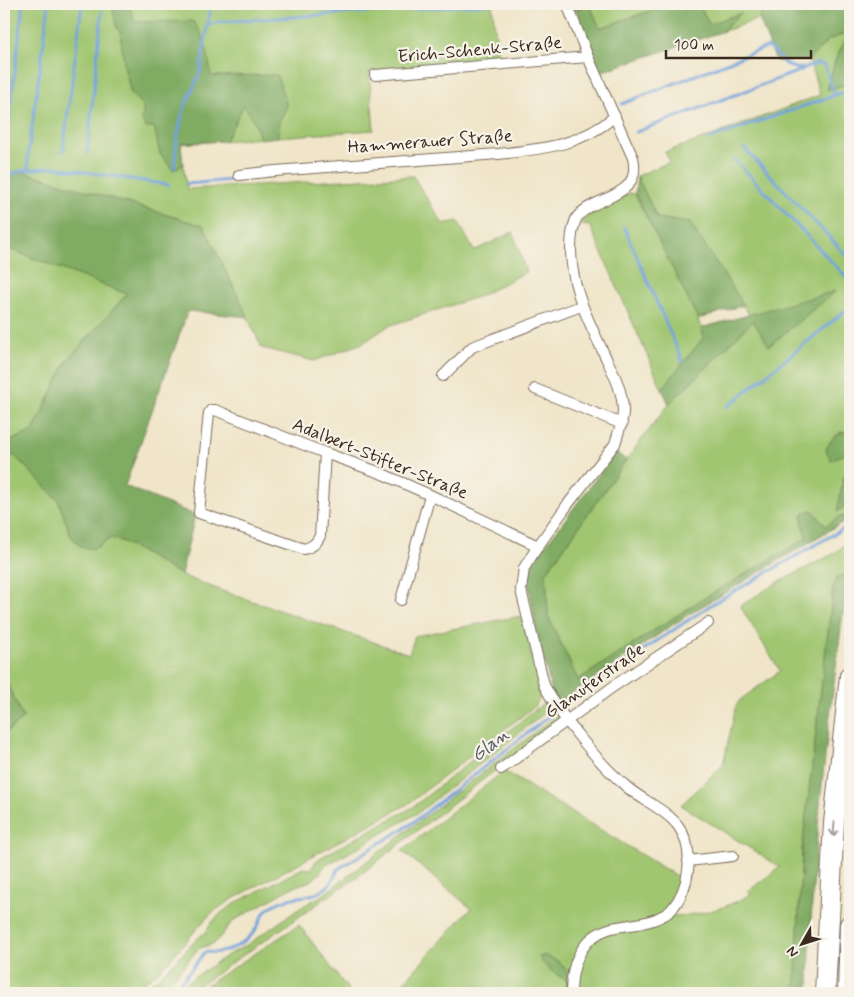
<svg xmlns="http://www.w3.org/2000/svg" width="854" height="997" viewBox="0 0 854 997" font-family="Mynerve,sans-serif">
	<rect width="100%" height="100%" fill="#f7f3e8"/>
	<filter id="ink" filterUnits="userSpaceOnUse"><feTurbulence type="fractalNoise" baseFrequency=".02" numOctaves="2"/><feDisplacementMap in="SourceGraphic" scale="10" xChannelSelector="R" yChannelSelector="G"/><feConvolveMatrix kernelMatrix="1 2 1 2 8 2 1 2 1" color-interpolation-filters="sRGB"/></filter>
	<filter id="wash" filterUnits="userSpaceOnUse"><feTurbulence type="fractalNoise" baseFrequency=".0096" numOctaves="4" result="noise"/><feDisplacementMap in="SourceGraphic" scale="20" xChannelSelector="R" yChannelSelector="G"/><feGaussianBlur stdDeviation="1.12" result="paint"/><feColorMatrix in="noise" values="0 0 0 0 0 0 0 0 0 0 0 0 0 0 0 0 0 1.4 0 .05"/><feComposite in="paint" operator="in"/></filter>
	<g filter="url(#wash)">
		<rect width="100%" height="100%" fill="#f0e5c9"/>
		<path fill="#a0c671" stroke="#6e7848" d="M4,4H492L499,61L369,72L374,130L180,144L187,189L413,176L443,224L458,221L474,251L513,232L526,272L480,296L388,326L363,343L314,361L262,348L204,226L20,171L4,177Z
			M573,4H670L599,28L590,5L576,9Z
			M699,4H783L763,9L759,19L721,32L740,14L709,24Z
			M850,32L835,61L828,89L850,83V431L840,432L846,455L850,452V515L837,518L826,527L812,510L802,518L807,538L698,602L578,680L548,616L546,573L626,460L669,404L753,321L690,223L657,218L637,176L670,162L665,152L709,137L820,95L809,60L828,40Z
			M629,193L635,194L698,319L704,337L662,389L590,226L580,225C591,208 613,203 629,193Z
			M4,247L127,294L67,361L33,431L4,444Z
			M14,455L58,500L71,536L94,549L111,538L124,542L181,575L225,592L409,654L415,636L521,616L542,694L536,705L408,804L231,900C225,904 218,908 212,913C183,940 161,982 120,993H4V734L23,718L4,677V460Z
			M850,539V570L848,575L838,576L833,589L802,850L795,993H394L467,912L472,909L402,851L504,771L683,880L679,893L666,909L674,916C702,915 727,908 751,894L748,891L780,867L681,805L723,765L736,706L740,700L780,671L740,606L775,584L835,553Z
			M545,702L551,708L419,812L338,859L326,864L320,873L311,881L293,887L233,921L215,943L198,949L173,979L155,993H136C162,979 179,956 200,936C205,934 208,931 209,925L221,913L237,902L303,868L311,869L316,861L323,856L413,807Z
			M559,714L564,721L502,765L361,874L210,978L185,993H171L226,956L247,945L303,906L323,895Z
			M299,925L351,993H194Z"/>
		<path fill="#80ab63" stroke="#5e6a40" d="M106,4H129L135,22L193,21C206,38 209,56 211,76L277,75L287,106L279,122L278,137L260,139L254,121L244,105L225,141L181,143L183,165L173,170L160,154L154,127L146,128L140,118L143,115V106L131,94L125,70L120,32L116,26L113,9Z
			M670,4H699L709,24L741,13L721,32L600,72L576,9L590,5L600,28Z
			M783,4H850V83L827,90L835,61L849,32L828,40L809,60L776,61L759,19L763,9Z
			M20,171L204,226L248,317L188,311L125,486L195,515L181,575L124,542L111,538L94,549L81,547L71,536L58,500L14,455L4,460V444L33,431L67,361L127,294L4,247V177Z
			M637,176L657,218L690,223L744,305L698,319L635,194Z
			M836,291L769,346L753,321L669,404L662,389L704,337L701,328Z
			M850,431V452L831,460L826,450C831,438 837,432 850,431Z
			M616,452L626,460L546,573L548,616L578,680L698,602L806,538L802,517L804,513L812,510L826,526L837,518L850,515V518L689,614L559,702L553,696L536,629L528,580L533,562Z
			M850,465L844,507L837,512L843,479Z
			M848,575C830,714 810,853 809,993H795L802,850L833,589L838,576Z
			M4,677L23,718L4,734Z
			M544,955C558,961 568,964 568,981C557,975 544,968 539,957Z"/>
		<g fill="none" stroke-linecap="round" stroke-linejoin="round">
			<path stroke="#71a1db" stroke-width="3" d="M599,6L606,4
				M208,25L219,22L487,4
				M622,104L767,47C778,52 778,59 784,63C797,72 807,68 819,63L825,66L833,91L836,94
				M636,132L802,70
				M709,139L850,90
				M744,148L850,259
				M63,151L82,4
				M87,153L102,12
				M734,159L850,281
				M4,162L23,4
				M174,168L177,139L183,111L200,73L211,4
				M28,170V155L49,4
				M4,177L20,171L54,167L169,185
				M187,184L231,180
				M624,227L683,362
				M727,407L845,311L850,309
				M166,993C184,983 192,967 205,952C210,952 215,953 220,952C234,950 251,939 257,927C262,918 263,911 272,906C298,889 324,907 338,869L411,824L580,692L714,603L850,525"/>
		</g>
	</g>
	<g filter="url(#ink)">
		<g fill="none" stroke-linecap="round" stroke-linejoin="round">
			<defs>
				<path id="street" d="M567,4L588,57L633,158C643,200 591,195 576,219C574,224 573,229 572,234C566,280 588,320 607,360C615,376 623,393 623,411C623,422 618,433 615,444L568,504L538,546L524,568L521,590L544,685C560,716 600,765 628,788C642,800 668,811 679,827C695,851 690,887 672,909C667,915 660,917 653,920C639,925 625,925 612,928C581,936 571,965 571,993
					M375,75L588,57
					M239,175L275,171L498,154C542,149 581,146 615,116
					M443,376L472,347L581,306
					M535,389L622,424
					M325,453L320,536C316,544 312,547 304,549L199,513L209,413L211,410H215L325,453L378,472L430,495L538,546
					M401,600L430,495
					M501,769L614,686L708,623
					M688,861L733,856"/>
				<path id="highway" d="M825,993L834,823L850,676
					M848,993L850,925"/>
			</defs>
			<use href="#street" stroke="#7a6b5a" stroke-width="12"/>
			<use href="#highway" stroke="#7a6b5a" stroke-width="22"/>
			<use href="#street" stroke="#fff" stroke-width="10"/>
			<use href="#highway" stroke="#fff" stroke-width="20"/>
		</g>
		<defs><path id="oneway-shaft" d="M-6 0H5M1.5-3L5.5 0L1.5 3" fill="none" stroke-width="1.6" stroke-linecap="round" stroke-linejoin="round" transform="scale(1.25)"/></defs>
		<use stroke="#a79f9a" href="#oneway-shaft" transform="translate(834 829) rotate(94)"/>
	</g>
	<g text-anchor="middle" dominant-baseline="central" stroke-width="4.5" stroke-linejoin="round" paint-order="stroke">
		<g font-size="18" fill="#3b2a1e" stroke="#f7f3e8">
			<text transform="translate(480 50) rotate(-5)">Erich-Schenk-Straße</text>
			<text transform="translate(430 142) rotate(-4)">Hammerauer Straße</text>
			<text transform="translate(380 459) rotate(22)">Adalbert-Stifter-Straße</text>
			<text transform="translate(595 681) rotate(-35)">Glanuferstraße</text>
		</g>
		<g font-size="19" font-style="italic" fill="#4e5460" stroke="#f7f3e8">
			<text transform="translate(490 745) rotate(-38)">Glan</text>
		</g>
	</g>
	<rect width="854" height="997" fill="none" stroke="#f7f3e8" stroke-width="20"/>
	<g transform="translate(802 944) rotate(231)" stroke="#f7f3e8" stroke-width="4" paint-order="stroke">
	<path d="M0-4L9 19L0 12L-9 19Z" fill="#3b2a1e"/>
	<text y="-8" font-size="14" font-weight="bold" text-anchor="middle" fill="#3b2a1e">N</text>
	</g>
	<path d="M666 50v8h145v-8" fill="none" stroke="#3b2a1e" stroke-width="2.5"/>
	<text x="674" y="50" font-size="15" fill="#3b2a1e" stroke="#f7f3e8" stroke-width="4" paint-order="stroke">100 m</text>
</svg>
